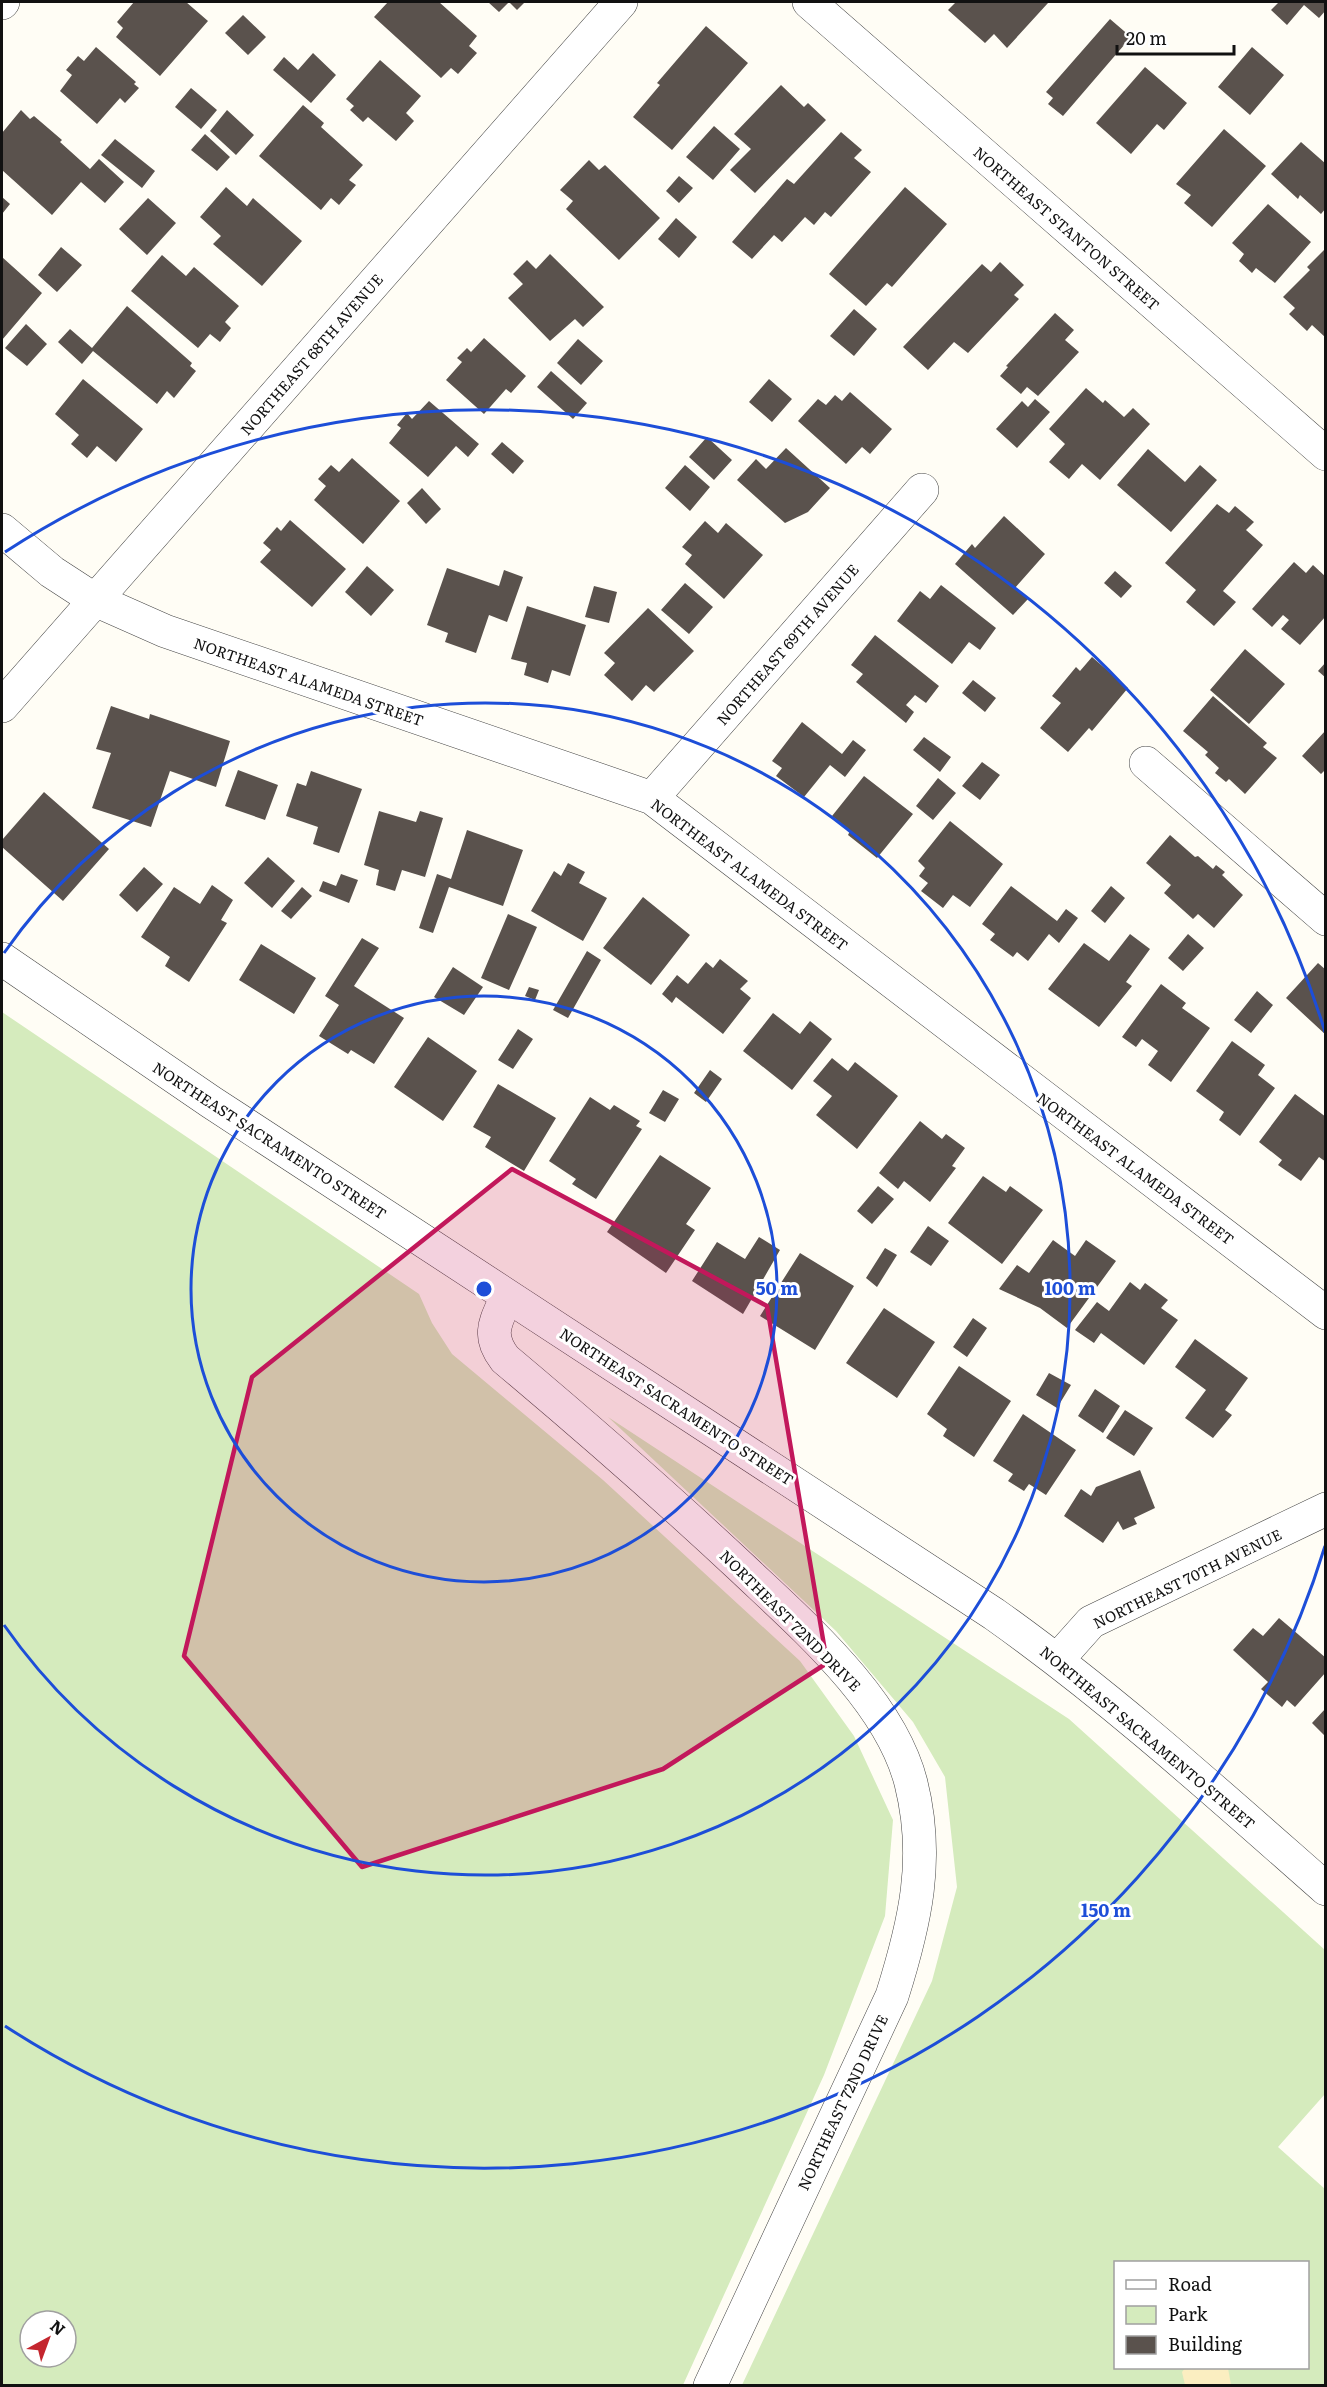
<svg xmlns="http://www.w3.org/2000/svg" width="1327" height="2387" viewBox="0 0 1327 2387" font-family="Literata,serif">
	<rect width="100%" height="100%" fill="#fffdf5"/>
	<path fill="#d5ebbd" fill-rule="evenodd" d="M2,1012L419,1294L432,1323L452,1354L603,1480L800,1661L854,1736L893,1820L885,1916L824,2075L683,2385H2ZM30,2321H66V2357H30Z
		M608,1417L1069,1719L1325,1950V2094L1278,2147L1325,2189V2385H742L932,1981L957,1887L945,1777L913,1722L836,1631ZM1116,2262H1308V2368H1116Z"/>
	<path fill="#fbeec1" d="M1185,2368H1228L1231,2385H1185L1182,2372Z"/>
	<path fill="#5a524d" d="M134,2H186L208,21L160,76L116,37L123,28L117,22Z
		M388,2H439L477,36L469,46L477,53L458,74L451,68L441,78L374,17Z
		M488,2H525L517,10L509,2L499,12Z
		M956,2H1046L1048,3L1007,48L994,34L985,43L948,10Z
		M1279,2H1326V10L1319,18L1304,5L1287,25L1271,10Z
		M243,15L266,37L248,55L225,33Z
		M1110,19L1131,37L1063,116L1048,104L1053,98L1046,92Z
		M706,26L748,63L672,150L633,117L660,85L657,83Z
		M96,47L136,82L134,84L139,88L125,103L120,98L97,124L60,91L72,75L66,70L78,56L84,61Z
		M1252,47L1284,75L1250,115L1218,87Z
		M313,53L336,75L311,103L273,70L284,57L298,70Z
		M380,60L421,96L406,113L414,121L396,141L368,117L363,122L350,110L354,106L346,99Z
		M1145,67L1187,103L1164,130L1157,124L1131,154L1096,123Z
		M781,85L804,107L808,103L826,120L755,193L730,170L751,149L734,134Z
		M191,88L217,110L201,129L175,107Z
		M303,105L324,123L321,127L363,165L349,180L356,185L339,205L331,198L321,210L259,156Z
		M21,110L30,119L34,116L62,140L60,142L90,169L99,159L124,182L105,203L81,182L52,215L2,170V133Z
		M227,110L254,135L236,155L210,131Z
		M714,126L740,149L713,180L686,157Z
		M1224,129L1266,166L1212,227L1184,203L1191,195L1176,184Z
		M841,132L862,150L854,158L871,172L831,217L825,212L814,225L805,217L782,242L774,235L752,259L732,242L787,179L794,184Z
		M205,134L230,157L217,171L191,150Z
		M115,139L155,171L142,188L101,155Z
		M1301,142L1326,164V208L1321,214L1300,195L1298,199L1271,174Z
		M589,160L599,170L605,165L660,218L619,260L566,209L573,201L560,190Z
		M679,176L693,188L679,203L666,191Z
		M226,187L247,206L253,198L302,241L262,286L213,244L221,236L200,217Z
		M905,187L947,224L892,287L887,283L866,306L829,274Z
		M2,197L10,204L2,214Z
		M148,198L176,223L147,255L119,229Z
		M1268,204L1311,242L1275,283L1256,268L1252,273L1239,261L1244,254L1232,243Z
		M676,218L697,237L679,258L658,239Z
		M61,247L82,265L57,292L38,275Z
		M1324,250L1326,251V338L1312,325L1307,331L1289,314L1295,308L1283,297L1310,270L1307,267Z
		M550,254L604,307L583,327L575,319L550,341L508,298L523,284L513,274L527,260L536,269Z
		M162,255L186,276L194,267L239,306L225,322L231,328L220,342L210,334L198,348L131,291Z
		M2,257L42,293L2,340Z
		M1000,262L1024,285L1014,295L1019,299L968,353L954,342L928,370L903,347L982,264L991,272Z
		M127,306L192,363L190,366L196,371L174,398L167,391L157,404L93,351L82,364L58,342L70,329L92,348Z
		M854,309L877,329L854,356L830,336Z
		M1055,313L1074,330L1065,340L1079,352L1038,396L1027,387L1021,394L1000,376L1008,367L1006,366Z
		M26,324L47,344L27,366L5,348Z
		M484,338L526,376L511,393L506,389L484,414L446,380L462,362L457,358L467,348L471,352Z
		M578,339L603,361L581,385L557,363Z
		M551,371L587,403L573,419L537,387Z
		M83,379L143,429L116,462L97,446L87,458L71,444L79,435L55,414Z
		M769,379L792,399L772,422L749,402Z
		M1086,388L1103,403L1105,400L1124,417L1133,408L1150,424L1100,480L1082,464L1069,479L1049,462L1065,444L1049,429Z
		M850,392L892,429L870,454L862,447L846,464L798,421L818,399L826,405L835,395L842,401Z
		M1035,399L1050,412L1017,448L996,429L1022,401L1028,407Z
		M429,401L479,444L468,457L456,446L428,477L389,443L401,428L397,425L407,413L412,419Z
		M707,437L732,460L714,480L689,457Z
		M502,442L524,461L513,474L491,454Z
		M786,448L830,488L808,512L785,523L737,480L756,459L766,469Z
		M1148,449L1185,482L1200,465L1217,480L1171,532L1117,485Z
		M352,458L400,501L363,544L314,500L326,486L318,479L331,465L339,472Z
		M685,465L710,487L690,511L665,488Z
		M422,488L441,509L426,524L407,503Z
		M1217,504L1229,513L1235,506L1254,522L1246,530L1263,545L1223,591L1236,602L1214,626L1186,602L1196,590L1165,563Z
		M1004,516L1045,554L1015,588L1028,599L1013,615L955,564L972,544L975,548Z
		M290,520L346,569L312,607L260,562L271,550L263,543L277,527L281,531Z
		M705,521L718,533L726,523L763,555L724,599L685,564L692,555L682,547Z
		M1294,562L1306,573L1313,565L1326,577V616L1300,645L1281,629L1289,620L1283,615L1272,627L1252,609Z
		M367,566L394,590L371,616L345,592Z
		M447,568L499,586L504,570L523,577L507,622L489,615L476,653L445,642L448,633L427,625Z
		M1115,571L1132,586L1121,598L1104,583Z
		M685,583L713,607L689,634L661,610Z
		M941,585L996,628L980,650L969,642L952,664L897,621L920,591L930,599Z
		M594,586L617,592L609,623L585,617Z
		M527,606L586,625L570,676L552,670L548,683L524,675L527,663L511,659Z
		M648,608L694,651L654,692L646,685L632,701L604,675L615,663L604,653Z
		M875,635L939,686L926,703L915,695L906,705L914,712L906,723L856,682L863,674L851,665Z
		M1245,649L1285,684L1249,724L1210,690Z
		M1092,657L1128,688L1092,731L1089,728L1068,752L1040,728L1061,703L1052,696L1076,667L1080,671Z
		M1326,662V678L1318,671Z
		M973,680L996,698L985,712L962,693Z
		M1213,696L1267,743L1263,747L1277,758L1245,794L1229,779L1226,782L1215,773L1219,768L1205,755L1208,752L1183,731Z
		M111,706L149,719L150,714L230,741L216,787L170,771L151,827L92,808L111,753L96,749Z
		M802,722L842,754L853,740L866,750L845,777L830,765L804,797L776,776L782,768L772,761Z
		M1326,730V769L1321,774L1302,756Z
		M924,737L951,757L940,772L913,750Z
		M982,762L1000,775L980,800L962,786Z
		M238,770L278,785L265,820L225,806Z
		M311,771L362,789L339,853L313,844L318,827L286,816L297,783L306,786Z
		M864,776L913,814L877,858L848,835L850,831L832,816Z
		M938,778L956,793L933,820L916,806Z
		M44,792L109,849L63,901L2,847V840Z
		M379,811L416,822L420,811L443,818L425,877L402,870L395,891L376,885L379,870L364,865Z
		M950,821L1003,864L970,907L953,895L943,908L921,891L928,883L919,876L925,868L918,861Z
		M467,830L523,850L503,906L449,887L433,933L419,928L437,874L451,879Z
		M1170,835L1195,857L1198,856L1213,869L1216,865L1225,872L1222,875L1243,895L1214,928L1198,914L1193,919L1164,893L1171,885L1146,863Z
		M268,857L295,881L272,908L244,883Z
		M568,863L585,872L579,883L607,898L583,941L531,911L554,871L561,876Z
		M144,867L163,884L137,912L119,895Z
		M341,874L358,880L349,903L319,891L323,881L336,886Z
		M212,885L233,900L221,920L227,923L189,982L165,966L170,957L141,937L174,887L200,904Z
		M1011,886L1057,921L1066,909L1078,918L1059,943L1049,934L1028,961L1017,952L1013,957L990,940L995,934L982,924Z
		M1111,886L1125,898L1105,923L1091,911Z
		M302,887L312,896L291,919L281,911Z
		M643,897L690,935L651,985L603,948Z
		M508,914L537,927L509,990L481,978Z
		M1130,934L1150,949L1126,982L1132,986L1099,1027L1048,989L1084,943L1109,961Z
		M1188,934L1204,948L1183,971L1168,958Z
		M362,938L379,948L354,986L404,1018L374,1064L351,1050L348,1054L319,1036L339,1005L325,996Z
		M261,944L316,978L294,1014L239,980Z
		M587,951L601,960L568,1018L553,1010Z
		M720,959L748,981L740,989L751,998L723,1034L676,997L672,1003L662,994L677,975L688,984L706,962L713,968Z
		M1318,963L1326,970V1035L1286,998Z
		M453,967L483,987L464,1015L434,997Z
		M1161,984L1186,1003L1182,1008L1210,1028L1171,1082L1148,1065L1158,1051L1142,1039L1136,1047L1122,1037Z
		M529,987L539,990L535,1000L525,996Z
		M1257,991L1273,1005L1251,1033L1234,1020Z
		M773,1013L800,1034L810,1021L832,1039L792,1090L743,1051Z
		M518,1029L533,1039L513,1069L498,1060Z
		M428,1037L477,1071L443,1121L394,1087Z
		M1232,1041L1265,1065L1258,1075L1275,1088L1240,1136L1219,1120L1224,1112L1196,1091Z
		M832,1058L848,1071L855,1062L898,1096L857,1149L816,1115L832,1096L813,1081Z
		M710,1070L722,1079L706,1102L694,1093Z
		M498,1084L556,1118L524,1171L485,1147L491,1137L473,1127Z
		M663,1090L679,1099L665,1122L649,1113Z
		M1295,1094L1326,1117V1162L1319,1157L1301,1181L1278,1165L1282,1160L1259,1142Z
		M590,1097L610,1110L614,1105L640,1121L636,1126L642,1129L596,1199L572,1184L576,1179L549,1161Z
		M920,1121L942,1139L946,1134L965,1148L952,1166L956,1168L930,1202L904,1181L898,1189L879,1173Z
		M660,1155L711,1188L686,1224L695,1230L666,1273L607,1232Z
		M983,1176L1006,1192L1010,1186L1043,1210L1002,1264L948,1223Z
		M878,1186L894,1199L872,1224L857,1211Z
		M928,1226L949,1241L931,1266L910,1252Z
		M759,1237L780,1250L743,1314L692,1281L717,1242L745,1259Z
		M1053,1240L1075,1256L1086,1240L1116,1261L1067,1328L1040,1308L999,1289L1017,1265L1029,1273Z
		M885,1248L897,1255L877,1287L866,1278Z
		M800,1253L854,1286L815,1350L760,1316Z
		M1130,1282L1140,1290L1145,1283L1168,1300L1161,1308L1178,1320L1144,1365L1101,1333L1094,1343L1075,1330L1097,1302L1109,1311Z
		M884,1308L935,1342L897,1398L846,1363Z
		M973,1318L987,1328L967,1357L953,1347Z
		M1195,1339L1248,1378L1225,1410L1232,1415L1213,1438L1185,1418L1206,1390L1175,1367Z
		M959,1366L1011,1401L974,1457L943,1436L947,1429L927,1414Z
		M1049,1373L1071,1385L1057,1408L1036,1395Z
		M1095,1389L1120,1406L1103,1433L1078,1416Z
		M1125,1410L1153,1428L1134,1456L1106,1438Z
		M1023,1414L1076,1450L1046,1495L1029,1484L1024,1491L1008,1481L1013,1474L993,1461Z
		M1140,1470L1155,1508L1134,1518L1137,1524L1123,1530L1118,1521L1103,1543L1064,1516L1081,1489L1091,1496L1096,1487Z
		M1279,1618L1326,1658V1672L1295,1707L1287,1700L1282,1707L1261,1689L1268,1682L1233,1650L1253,1628L1263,1636Z
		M1326,1708V1737L1312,1723Z"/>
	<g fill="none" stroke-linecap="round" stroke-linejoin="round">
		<defs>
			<path id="street" d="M809,2L1326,454
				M2,3L3,2
				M2,530L52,572L95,600L165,631L652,798L1326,1313
				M2,706L621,2
				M1146,763L1326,919
				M652,798L922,490
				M2,959L211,1102L994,1614C1111,1697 1218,1794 1326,1889
				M507,1296C496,1322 486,1334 505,1359C586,1427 665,1496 742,1568C803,1626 890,1700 911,1783C930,1859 915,1923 892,1996L710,2386
				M1058,1659L1091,1622L1326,1509"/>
		</defs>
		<use href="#street" stroke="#444" stroke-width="34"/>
		<use href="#street" stroke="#fff" stroke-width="33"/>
	</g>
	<path fill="#c2185b" fill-opacity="0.2" stroke="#c2185b" stroke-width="4.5" stroke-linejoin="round" d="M512,1169L767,1306L827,1663L663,1769L362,1867L184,1656L252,1377Z"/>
	<g fill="none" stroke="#1d4ed8" stroke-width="3">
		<circle cx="484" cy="1289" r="293"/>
		<path d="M4 953A586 586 0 1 1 4 1625"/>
		<path d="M1325 1546A879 879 0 0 1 5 2026M5 552A879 879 0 0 1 1325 1032"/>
	</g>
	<g text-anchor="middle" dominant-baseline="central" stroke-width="6" stroke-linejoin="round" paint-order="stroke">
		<g font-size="15" fill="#111" stroke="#fff">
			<text transform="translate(1067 228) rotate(41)">NORTHEAST STANTON STREET</text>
			<text transform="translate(311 354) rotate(-49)">NORTHEAST 68TH AVENUE</text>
			<text transform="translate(787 644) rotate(-49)">NORTHEAST 69TH AVENUE</text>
			<text transform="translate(309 681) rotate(19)">NORTHEAST ALAMEDA STREET</text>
			<text transform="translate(750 874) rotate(37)">NORTHEAST ALAMEDA STREET</text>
			<text transform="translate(270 1140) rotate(33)">NORTHEAST SACRAMENTO STREET</text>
			<text transform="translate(1136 1168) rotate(37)">NORTHEAST ALAMEDA STREET</text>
			<text transform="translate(677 1406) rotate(33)">NORTHEAST SACRAMENTO STREET</text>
			<text transform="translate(1187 1578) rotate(-26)">NORTHEAST 70TH AVENUE</text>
			<text transform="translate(791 1620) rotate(45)">NORTHEAST 72ND DRIVE</text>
			<text transform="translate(1148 1737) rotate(40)">NORTHEAST SACRAMENTO STREET</text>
			<text transform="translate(842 2102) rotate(-65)">NORTHEAST 72ND DRIVE</text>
		</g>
	</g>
	<circle cx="484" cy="1289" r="9" fill="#1d4ed8" stroke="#fff" stroke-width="3"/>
	<g font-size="18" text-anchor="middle" font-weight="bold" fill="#1d4ed8" stroke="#fff" stroke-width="6" stroke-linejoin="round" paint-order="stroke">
		<text x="777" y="1295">50 m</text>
		<text x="1070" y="1295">100 m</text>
		<text x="1106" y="1917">150 m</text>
	</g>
	<rect width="1327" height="2387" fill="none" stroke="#111111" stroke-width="6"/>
	<rect x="1114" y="2261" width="195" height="108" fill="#ffffff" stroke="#a0a0a0" stroke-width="1.5"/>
	<rect x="1126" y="2280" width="30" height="9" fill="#ffffff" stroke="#a0a0a0" stroke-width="1.5"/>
	<text x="1168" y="2291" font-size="18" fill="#111111">Road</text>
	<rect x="1126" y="2306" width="30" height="18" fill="#d5ebbd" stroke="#a0a0a0" stroke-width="1.5"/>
	<text x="1168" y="2321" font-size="18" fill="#111111">Park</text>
	<rect x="1126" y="2336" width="30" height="18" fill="#5a524d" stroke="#a0a0a0" stroke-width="1.5"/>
	<text x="1168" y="2351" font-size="18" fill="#111111">Building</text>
	<g transform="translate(48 2339) rotate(41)"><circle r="28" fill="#ffffff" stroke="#a0a0a0" stroke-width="1.5"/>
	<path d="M0-4.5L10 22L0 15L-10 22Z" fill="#c4262e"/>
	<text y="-9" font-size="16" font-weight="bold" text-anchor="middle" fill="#111111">N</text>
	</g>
	<path d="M1117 45v9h117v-9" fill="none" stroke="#111111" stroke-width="3"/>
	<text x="1126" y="45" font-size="18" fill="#111111" stroke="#ffffff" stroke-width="4.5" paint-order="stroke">20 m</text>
</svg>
